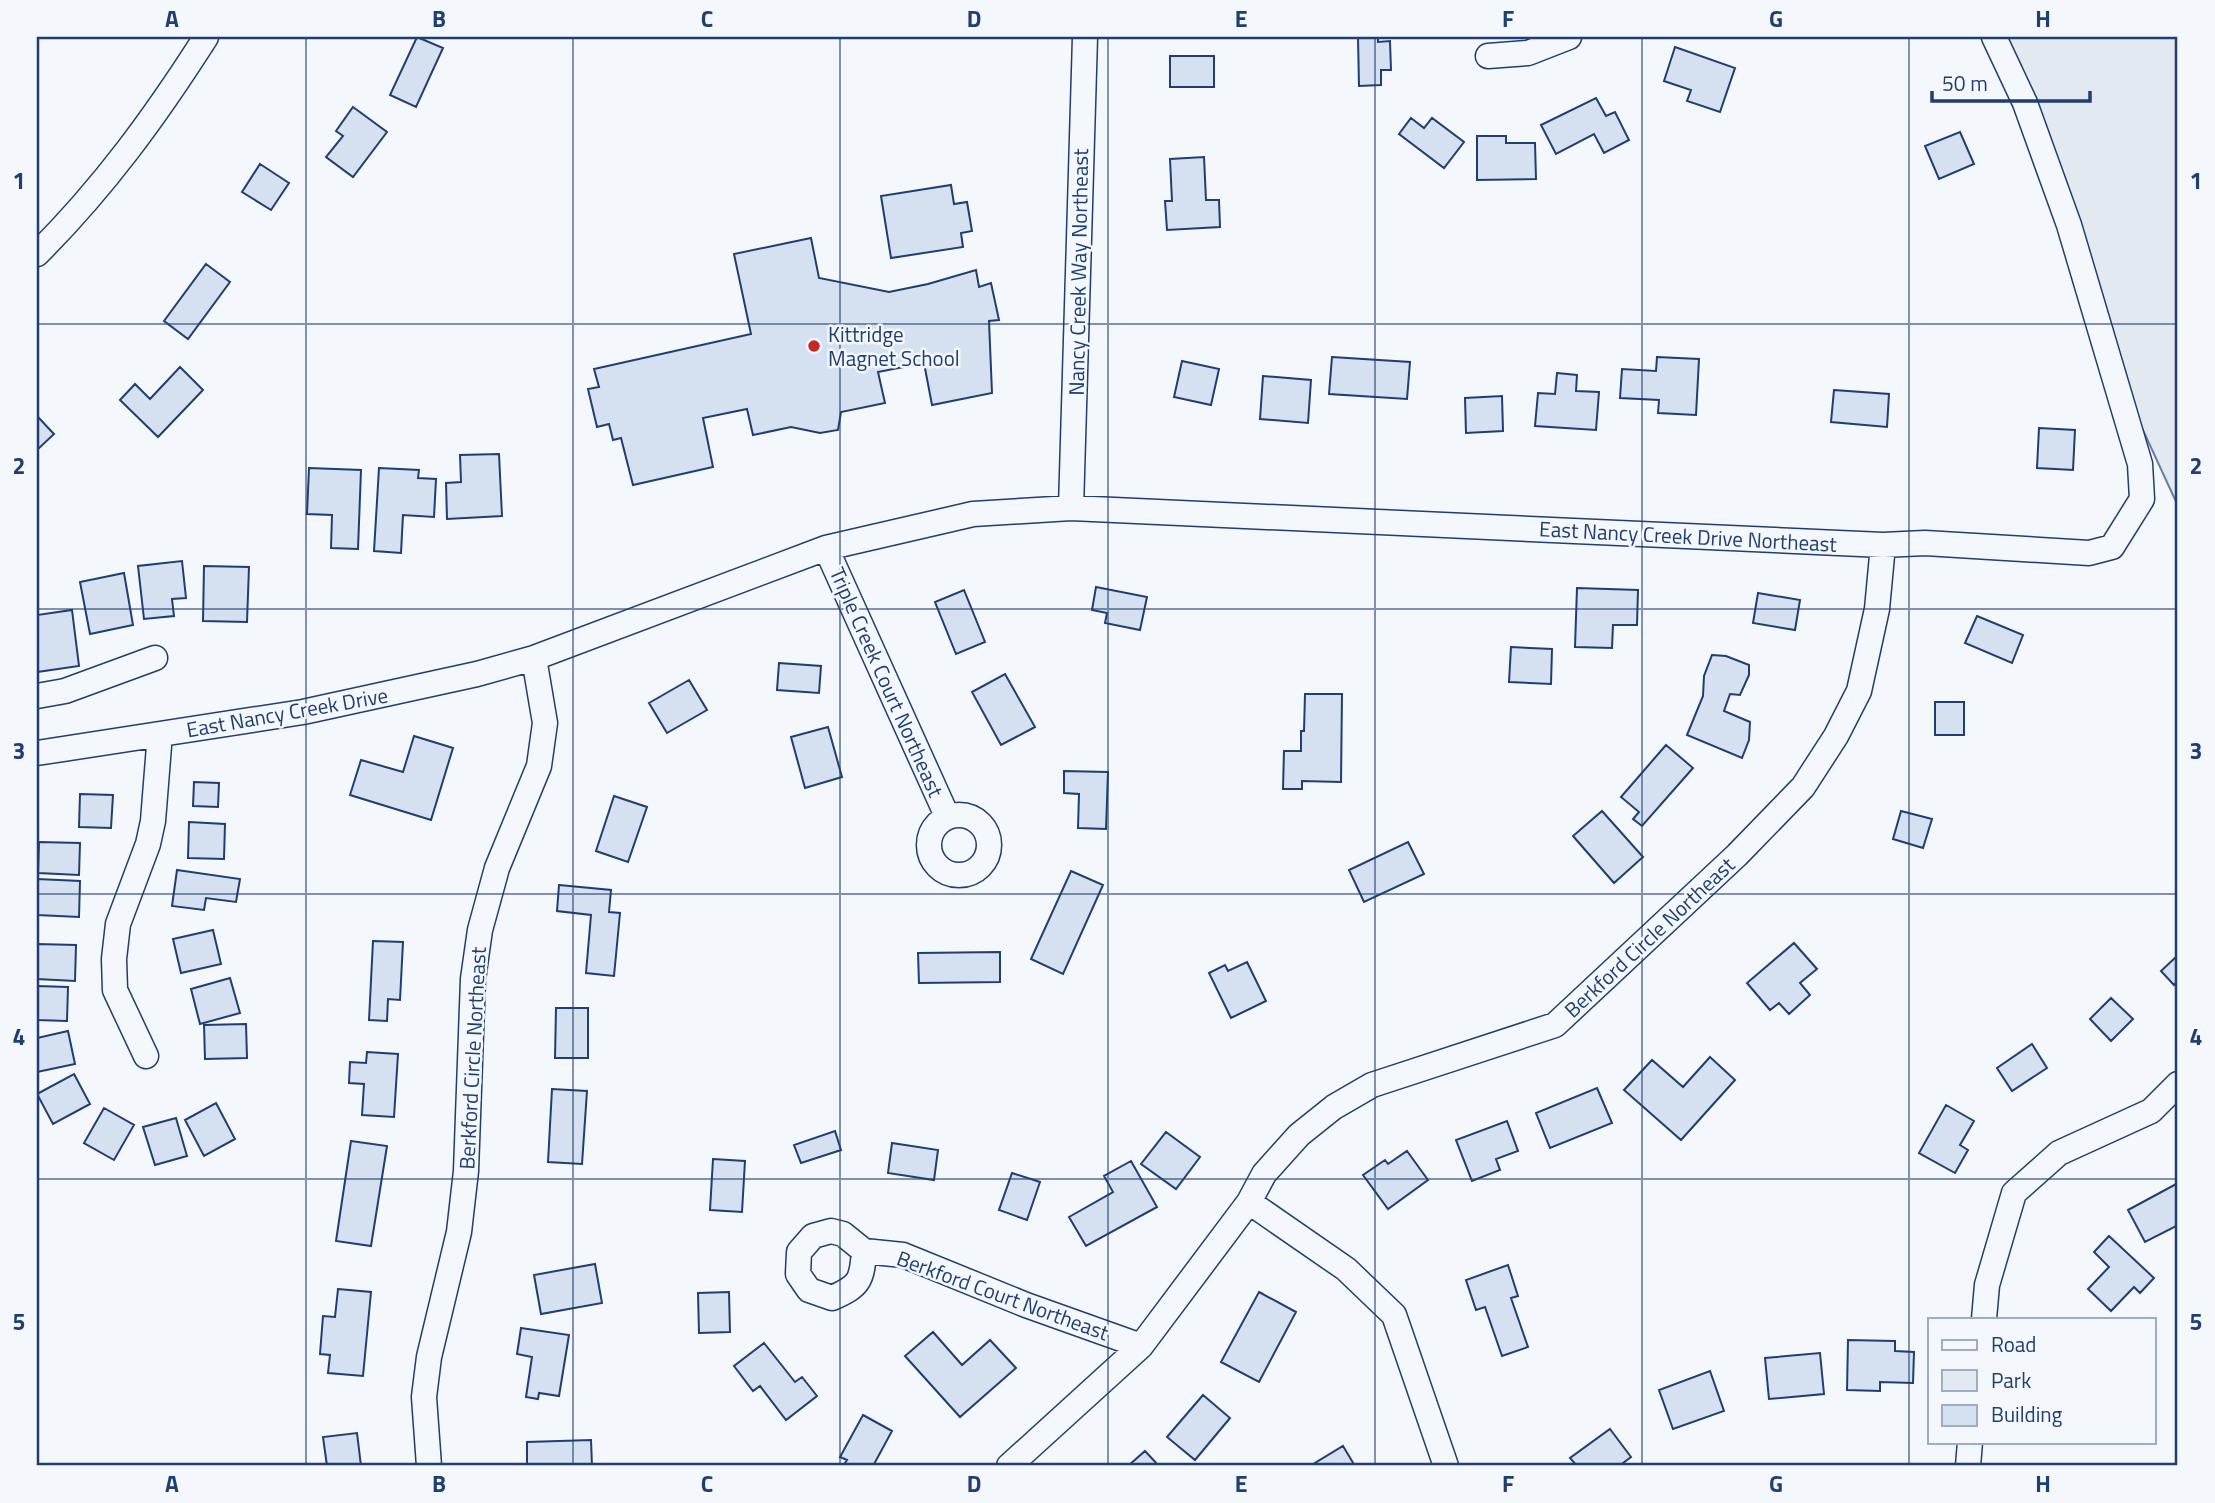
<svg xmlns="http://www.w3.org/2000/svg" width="2215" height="1503" viewBox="0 0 2215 1503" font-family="'Titillium Web',sans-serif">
	<rect width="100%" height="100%" fill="#f4f7fb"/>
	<path fill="#e3e9f0" stroke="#687fa3" stroke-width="2" d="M2005,37H2178V506L2136,415Z"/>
	<path fill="#d5e0f0" stroke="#1d3f73" stroke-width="2" d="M417,37L443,48L416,107L390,95Z
		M1358,37H1378V42L1390,41L1391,70H1381V85L1359,86Z
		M1675,47L1735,68L1720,112L1687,101L1691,90L1664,81Z
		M1170,56H1214V87H1170Z
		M1596,98L1606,116L1615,112L1629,140L1604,153L1594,134L1556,154L1541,125Z
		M353,107L387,132L353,177L326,157L343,136L336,131Z
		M1411,118L1424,128L1432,118L1464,142L1444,168L1399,134Z
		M1960,132L1974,164L1939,179L1925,146Z
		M1477,136H1506V143H1535L1536,179L1477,180Z
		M1204,157L1206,200H1219L1220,227L1167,230L1165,201H1172L1170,159Z
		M260,164L289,183L271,210L242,192Z
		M951,185L954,204L967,202L972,231L961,233L963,247L891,258L881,196Z
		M811,238L819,278L889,292L928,284L976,270L979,287L991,283L999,320L989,321L992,393L932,405L924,363L878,372L885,403L841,412L838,430L820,433L791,427L753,435L747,409L703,418L713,467L633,485L621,438L613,440L609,424L597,427L588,389L599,387L594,369L751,334L734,254Z
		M206,264L230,282L188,339L164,321Z
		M1332,357L1410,362L1407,399L1329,394Z
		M1657,357L1699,359L1696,415L1658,413L1659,400L1620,398L1622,369L1656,371Z
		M1182,361L1219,369L1211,405L1174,397Z
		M180,367L203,390L158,437L120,400L135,384L150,399Z
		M1557,373L1577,375L1576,391L1599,392L1596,430L1535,426L1538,393L1555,394Z
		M1263,376L1311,380L1308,423L1260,419Z
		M1834,390L1889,394L1887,427L1831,422Z
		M1502,396L1503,431L1466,433L1465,398Z
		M37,416L54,434L37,450Z
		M2039,428L2075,430L2073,470L2037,468Z
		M499,454L502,516L447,519L446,483L461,482L460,455Z
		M309,468L361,470L358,549L331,548L332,515L307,514Z
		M379,468L419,470L418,478L436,479L434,517L403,515L401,553L374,551Z
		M182,561L186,598L172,599L174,616L144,619L138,566Z
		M204,566L249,567L247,622L203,621Z
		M124,573L133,625L90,634L80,582Z
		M1096,587L1147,597L1140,630L1105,623L1107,613L1092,610Z
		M1577,588L1638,590L1637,625H1613L1612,648L1575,647Z
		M964,590L985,642L956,654L935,602Z
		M1758,593L1800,600L1795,630L1753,623Z
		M72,610L79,666L37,672V615Z
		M1977,616L2023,635L2012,663L1965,643Z
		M1511,647L1552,649L1551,684L1509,682Z
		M1712,655L1726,656L1749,665V675L1740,695L1730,694L1724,711L1750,722L1749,740L1742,758L1687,735L1703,696L1704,676Z
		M779,663L821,666L819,693L777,690Z
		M1005,674L1035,727L1001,745L972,692Z
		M689,680L707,710L667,733L649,703Z
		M1305,694H1342L1341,782L1302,781V789H1283L1284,751H1301V731H1304Z
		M1935,702H1964V735H1935Z
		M828,727L842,777L805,788L791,737Z
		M414,736L453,748L431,820L350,795L361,760L403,772Z
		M1666,745L1693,768L1642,826L1633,819L1639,812L1621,797Z
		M1064,771L1108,772L1106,829L1078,828L1079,794L1064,793Z
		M194,782L219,783L218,807L193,806Z
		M80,794L113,795L111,828L79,827Z
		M614,796L647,807L628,862L596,851Z
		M1602,811L1643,857L1614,883L1573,836Z
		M1901,811L1932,819L1923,848L1893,839Z
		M189,822L225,824L224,859L188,858Z
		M39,842L80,843L79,875L38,873Z
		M1408,842L1424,874L1364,902L1349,870Z
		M177,870L240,879L236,902L206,898L204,910L172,906Z
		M1071,871L1103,885L1063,974L1031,959Z
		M37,879L80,881L79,917L37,915Z
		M559,885L611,890L609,912L620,913L614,976L586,973L591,915L557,911Z
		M213,930L221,964L181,973L173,939Z
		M373,941L403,942L400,1000L388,999L387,1021L369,1020Z
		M1794,943L1817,969L1800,983L1810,995L1789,1014L1779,1003L1770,1010L1747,983Z
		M37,944L76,945L75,981L37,979Z
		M1000,952V982L919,983L918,953Z
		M2178,955V981L2174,985L2161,971Z
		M1247,962L1266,1001L1231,1018L1209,973L1225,965L1228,971Z
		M230,978L240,1013L200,1024L191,989Z
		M37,986L68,987L67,1021L37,1020Z
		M2111,998L2133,1019L2111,1041L2090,1019Z
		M556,1008H588V1058H555Z
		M246,1024L247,1058L205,1059L204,1025Z
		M68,1031L75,1064L37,1072V1038Z
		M2032,1044L2047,1068L2012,1091L1997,1068Z
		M367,1052L398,1054L394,1117L362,1115L364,1084L349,1083L350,1062L366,1063Z
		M1710,1057L1735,1080L1681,1140L1624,1090L1652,1060L1683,1087Z
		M74,1074L90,1104L53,1124L37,1094Z
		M1597,1088L1612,1123L1550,1148L1536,1113Z
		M552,1089L587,1091L582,1164L548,1162Z
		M216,1103L235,1139L204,1156L185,1120Z
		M1946,1105L1974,1121L1960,1145L1968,1150L1955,1173L1919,1153Z
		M104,1108L134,1125L114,1160L84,1143Z
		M176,1118L187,1156L155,1165L143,1127Z
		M1507,1121L1518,1151L1496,1159L1500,1170L1472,1181L1456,1140Z
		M835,1131L841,1150L801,1163L794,1145Z
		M1166,1132L1200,1157L1176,1189L1141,1164Z
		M351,1141L387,1146L371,1246L336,1241Z
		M892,1143L938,1150L934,1180L888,1173Z
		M1407,1151L1428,1180L1388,1209L1363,1175L1385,1160L1388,1164Z
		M713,1159L745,1161L742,1212L710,1210Z
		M1131,1161L1157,1207L1086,1246L1069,1217L1113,1192L1104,1176Z
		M1012,1173L1040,1182L1027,1220L999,1210Z
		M2178,1183V1230L2176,1226L2145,1242L2128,1210Z
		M2109,1236L2154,1278L2140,1293L2134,1287L2111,1311L2088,1289L2109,1267L2094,1252Z
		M595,1264L602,1303L541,1314L534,1275Z
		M1508,1265L1518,1296L1511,1298L1528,1347L1502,1356L1485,1307L1476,1310L1466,1280Z
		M338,1289L371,1292L363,1376L328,1373L330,1355L320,1354L323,1316L335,1317Z
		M729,1292L730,1332L699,1333L698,1293Z
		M1259,1292L1296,1312L1259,1382L1221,1362Z
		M521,1328L569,1335L559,1396L539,1393L538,1399L526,1397L532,1357L517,1354Z
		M933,1332L962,1365L990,1340L1016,1368L960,1417L905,1356Z
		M1848,1340L1895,1341V1351L1914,1352L1913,1383L1880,1382V1391L1847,1390Z
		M764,1343L795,1382L802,1377L817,1396L786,1420L760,1386L753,1391L734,1366Z
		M1820,1353L1824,1394L1769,1399L1765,1358Z
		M1710,1371L1724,1411L1673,1429L1659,1390Z
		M1203,1395L1230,1418L1195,1460L1167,1437Z
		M863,1415L892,1431L873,1466H843L847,1460L840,1457Z
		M1610,1429L1631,1457L1619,1466H1577L1570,1458Z
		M357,1433L361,1466H327L323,1437Z
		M591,1440L592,1466H527V1442Z
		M1343,1446L1355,1466H1310Z
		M1145,1451L1159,1466H1128Z"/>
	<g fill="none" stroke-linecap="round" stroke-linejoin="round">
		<defs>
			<path id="minor" d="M1488,56L1528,53L1569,37
				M37,254C104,187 155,117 206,37
				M1071,508L1085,37
				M826,548L947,816
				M37,696L65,691L155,658
				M37,753L303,712L477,674L534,658L826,548L973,514L1071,508L1883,545L1925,543L2089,553L2112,547L2142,499L2140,464L2069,225L2025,103L1994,37
				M929 845a30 30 0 1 1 60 0a30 30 0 1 1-60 0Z
				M146,1056L115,990L114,959L118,924L148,844L153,821L159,746L158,736
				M1249,1202L1346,1269L1394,1315L1446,1466
				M864,1251L843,1234L831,1231L813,1236L799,1252L798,1274L809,1290L832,1298C860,1286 862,1280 864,1251L903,1255L1026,1305L1141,1346
				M1984,1319L1987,1285L2014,1193L2059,1153L2151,1111L2178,1084
				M429,1466L424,1397L429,1357L459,1232L466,1171L473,979L480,930L497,868L539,766L545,723L534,658
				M1009,1466L1141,1346L1249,1202L1264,1174L1299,1135L1334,1107L1372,1085L1555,1025L1737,855L1803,787L1836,736L1859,691L1877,609L1883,545
				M1968,1466L1970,1442"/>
		</defs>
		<use href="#minor" stroke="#1d3f73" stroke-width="27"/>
		<use href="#minor" stroke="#f4f7fb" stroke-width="24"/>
	</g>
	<path fill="none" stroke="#1d3f73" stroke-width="2" stroke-opacity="0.55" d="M306,37V1466M573,37V1466M840,37V1466M1108,37V1466M1375,37V1466M1642,37V1466M1909,37V1466M37,324H2178M37,609H2178M37,894H2178M37,1179H2178"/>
	<circle fill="#c62828" stroke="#f4f7fb" stroke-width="2.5" cx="814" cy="346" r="7"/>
	<g text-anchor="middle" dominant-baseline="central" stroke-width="5" stroke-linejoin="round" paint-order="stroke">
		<g font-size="21" fill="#1d3f73" stroke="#f4f7fb">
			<text transform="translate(1078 272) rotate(-89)">Nancy Creek Way Northeast</text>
			<text transform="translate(1688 536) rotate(3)">East Nancy Creek Drive Northeast</text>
			<text transform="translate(887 682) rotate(66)">Triple Creek Court Northeast</text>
			<text transform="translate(287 712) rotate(-10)">East Nancy Creek Drive</text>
			<text transform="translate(1649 937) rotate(-43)">Berkford Circle Northeast</text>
			<text transform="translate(472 1058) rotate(-87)">Berkford Circle Northeast</text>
			<text transform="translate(1003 1295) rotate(20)">Berkford Court Northeast</text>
		</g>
		<g font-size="21" fill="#1d3f73" stroke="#f4f7fb" text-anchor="start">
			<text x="828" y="334">Kittridge<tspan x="828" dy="24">Magnet School</tspan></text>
		</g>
	</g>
	<rect width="2215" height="1503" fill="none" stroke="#f4f7fb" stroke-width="77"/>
	<rect x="1928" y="1318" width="228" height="126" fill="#f4f7fb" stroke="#9eadc5" stroke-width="2"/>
	<rect x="1942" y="1340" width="35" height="10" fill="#f4f7fb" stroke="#9eadc5" stroke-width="2"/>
	<text x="1991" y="1352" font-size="21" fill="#1d3f73">Road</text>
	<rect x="1942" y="1370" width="35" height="21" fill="#e3e9f0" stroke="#9eadc5" stroke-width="2"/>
	<text x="1991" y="1388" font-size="21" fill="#1d3f73">Park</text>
	<rect x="1942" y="1405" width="35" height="21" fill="#d5e0f0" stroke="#9eadc5" stroke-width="2"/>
	<text x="1991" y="1422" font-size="21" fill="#1d3f73">Building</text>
	<path d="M1932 91v10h158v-10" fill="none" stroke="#1d3f73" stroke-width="3.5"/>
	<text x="1942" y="91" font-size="21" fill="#1d3f73" stroke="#f4f7fb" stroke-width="5" paint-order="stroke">50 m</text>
	<rect x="38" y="38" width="2138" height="1426" fill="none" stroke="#1d3f73" stroke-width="2.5"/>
	<g font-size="23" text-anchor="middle" font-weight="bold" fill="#1d3f73">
		<text x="172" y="27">A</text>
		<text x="439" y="27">B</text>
		<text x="707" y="27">C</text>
		<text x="974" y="27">D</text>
		<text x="1241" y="27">E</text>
		<text x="1508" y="27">F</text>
		<text x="1776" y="27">G</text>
		<text x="2043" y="27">H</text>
		<text x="19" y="189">1</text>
		<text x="2196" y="189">1</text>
		<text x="19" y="474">2</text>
		<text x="2196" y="474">2</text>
		<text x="19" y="759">3</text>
		<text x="2196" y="759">3</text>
		<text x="19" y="1045">4</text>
		<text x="2196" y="1045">4</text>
		<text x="19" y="1330">5</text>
		<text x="2196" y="1330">5</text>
		<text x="172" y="1492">A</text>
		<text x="439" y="1492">B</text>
		<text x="707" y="1492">C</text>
		<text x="974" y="1492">D</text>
		<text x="1241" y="1492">E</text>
		<text x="1508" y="1492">F</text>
		<text x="1776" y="1492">G</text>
		<text x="2043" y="1492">H</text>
	</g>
</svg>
